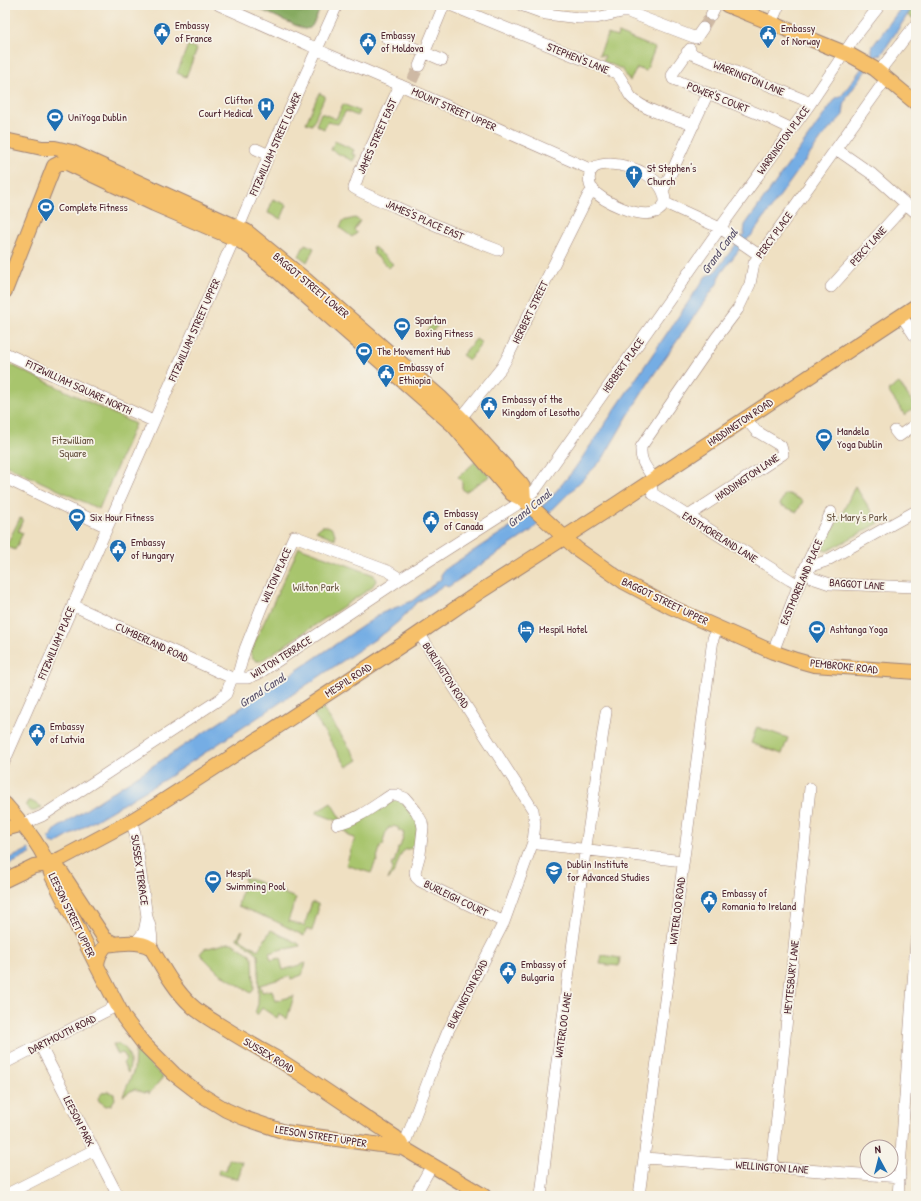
<svg xmlns="http://www.w3.org/2000/svg" width="921" height="1201" viewBox="0 0 921 1201" font-family="'Patrick Hand',sans-serif">
	<rect width="100%" height="100%" fill="#f7f3e8"/>
	<filter id="ink" filterUnits="userSpaceOnUse"><feTurbulence type="fractalNoise" baseFrequency=".025" numOctaves="2"/><feDisplacementMap in="SourceGraphic" scale="8" xChannelSelector="R" yChannelSelector="G"/><feConvolveMatrix kernelMatrix="1 2 1 2 8 2 1 2 1" color-interpolation-filters="sRGB"/></filter>
	<filter id="wash" filterUnits="userSpaceOnUse"><feTurbulence type="fractalNoise" baseFrequency=".012" numOctaves="4" result="noise"/><feDisplacementMap in="SourceGraphic" scale="16" xChannelSelector="R" yChannelSelector="G"/><feGaussianBlur stdDeviation="0.9" result="paint"/><feColorMatrix in="noise" values="0 0 0 0 0 0 0 0 0 0 0 0 0 0 0 0 0 1.4 0 .05"/><feComposite in="paint" operator="in"/></filter>
	<g filter="url(#wash)">
		<rect width="100%" height="100%" fill="#efe0c2"/>
		<path fill="#a8c56d" stroke="#79724c" d="M250,5H322L312,26L310,28L304,29Z
			M914,5H916V20L907,15Z
			M618,33L655,48L646,71L637,68L630,81L622,69L603,61L605,56L599,55L608,34L617,37Z
			M188,45L197,49L186,77L177,73Z
			M319,93L325,96L312,125L306,123Z
			M343,104L359,111L357,116L346,111L338,124L327,122L324,129L316,125L321,113L336,119Z
			M335,141L354,150L352,154L356,155L353,161L331,150Z
			M273,199L287,205L281,219L268,213Z
			M355,218L360,221L354,230L357,233L352,237L340,228L343,221Z
			M305,244L314,248L307,262L299,256Z
			M373,246L393,264L389,268L373,253L375,251L372,248Z
			M436,320L440,323L429,335L425,332Z
			M476,339L482,343L469,360L462,355Z
			M5,362L135,424L99,509L5,465Z
			M899,383L916,407L905,415L888,391Z
			M475,462L490,476L465,492L462,488V481L458,477Z
			M855,486L879,523L827,551L823,550L822,546L842,514Z
			M786,494H789L803,501L797,512L780,505L784,495Z
			M20,518L23,519L18,531L23,533L15,550L6,546Z
			M322,526C331,525 336,530 335,539L316,531Z
			M299,547L374,575L376,581L371,588L261,661H256L252,657L250,652L253,646Z
			M322,707L358,760L347,767L312,713Z
			M757,727L788,738L782,754L751,743Z
			M398,798L418,821L416,848C397,848 401,859 394,872C393,875 390,877 388,880L393,867L391,866L392,863H394L398,850H397L398,847H400L404,834H403V832L398,830L399,828L393,826L392,828L389,827V829H387L383,841L384,842L383,845H381L377,858H378L377,862L376,861L371,873L346,865L355,838L349,836L347,833L344,831L343,829L358,821L388,800Z
			M29,801H31L42,807L35,811H31L26,806Z
			M331,803L342,821H338L316,813V812Z
			M244,877L285,892V894L296,898L288,921L304,926L312,902L318,904V910L312,931L306,929L304,936L275,921L238,906L242,889L245,882Z
			M242,930L243,931L239,938L258,950L271,930L299,944L300,946L287,949L286,948L269,953L271,960L280,958L283,970L306,963L302,975L291,979L290,976L260,985L262,992L272,990L275,1001L294,996L287,1019L279,1014L277,1018L262,1008L257,1015L255,1013L258,1004L259,968L258,955L254,950L237,939V938Z
			M228,943H232L250,954L253,959L254,989L251,993L218,972L200,954L204,949Z
			M602,955L620,958L619,966L600,964Z
			M113,1044C129,1043 133,1061 128,1073L123,1063L125,1061L126,1058L124,1054L121,1053L118,1055Z
			M136,1050L163,1077L149,1094L148,1092L144,1093L134,1089L123,1096L134,1070L135,1053Z
			M108,1091L114,1094L115,1099L111,1105L106,1106L99,1101L98,1098L102,1093Z
			M229,1159L243,1162L238,1179L218,1174L219,1169L226,1171Z"/>
		<path fill="#86aa60" stroke="#686446" d="M250,5C257,5 265,4 272,5C284,7 305,17 315,9V5H322L312,26L310,28L304,29Z"/>
		<path fill="#75ade4" stroke="#606688" d="M903,5H914L881,55L876,56L847,97L844,106L843,115L823,136L751,236L748,238L722,272L719,276V281L713,289L654,374L627,417L602,460L531,531L448,587L444,585L415,604L400,620L386,632L167,778L55,844L53,842L5,867V861L37,845L50,837L56,829L217,724L382,613L412,601L441,579V575L444,570L504,531L520,523L547,502L573,471L706,276L714,273L744,234L745,225L836,98L841,96L843,94L872,54V47Z"/>
		<path fill="#efe0c2" d="M47,836L52,845L32,855L28,847Z"/>
	</g>
	<g filter="url(#ink)">
		<g fill="none" stroke-linecap="round" stroke-linejoin="round">
			<path stroke="#ceb9a4" stroke-width="11" stroke-dasharray="11 5.5" stroke-linecap="butt" d="M703,28L711,15
				M412,81L419,66
				M413,1196L418,1190"/>
			<defs>
				<path id="minor" d="M219,5L309,45L327,54L409,89L592,170
					M450,5L616,73C624,80 625,89 631,97C642,110 677,119 694,125
					M521,5L546,14L579,18H596L622,12H628L696,38L703,28
					M711,15L716,5
					M771,23L779,5
					M387,39L391,38L442,60
					M690,49L673,73L672,76L673,79L771,119L792,129
					M687,52L802,99L810,104
					M419,66L444,5
					M880,73L884,65L916,24
					M400,85L360,171L354,188C367,196 382,201 396,207C429,223 463,237 498,250
					M256,149L269,155
					M836,149L872,174L916,213
					M610,164C631,165 666,177 665,203C663,207 660,210 656,212C639,219 603,202 592,189C588,182 588,171 595,167C600,164 605,164 610,164Z
					M663,191L708,93
					M665,203L720,228L759,255
					M831,287L906,204
					M901,315L916,338
					M5,353L153,421
					M456,422L461,418L502,367L508,356L588,196L593,189
					M895,431L899,436L916,424
					M5,478L107,527
					M654,479C646,467 640,462 641,447L716,338L738,309L750,284L754,263L886,79
					M650,482L653,494L790,580L799,585
					M688,516L783,454L781,446L756,431L746,419
					M805,568L826,561L916,511
					M805,568L812,578L830,584L916,587
					M73,604L81,609L232,678H248L258,674L399,580L524,500L536,489L720,228L810,104L855,37L880,5
					M773,652L805,568L831,512
					M237,678L245,649L262,606L294,536L388,571L396,576L399,580
					M5,760L230,248L269,155L337,5
					M131,821L135,833L147,917C151,927 153,936 151,948
					M23,824L42,816L220,699L226,694L232,678
					M337,824C357,820 374,806 391,795H397L405,798L416,811L422,822L423,828L422,837L420,854L415,872L416,877L420,881L504,922
					M533,842L538,844L683,861
					M136,942L144,932L147,917
					M40,1045L118,1196
					M5,1063L118,1005
					M403,1148L434,1065L448,1031L504,922L533,842L535,824L533,810L526,799L419,633
					M645,1158L900,1177
					M772,1167L810,788
					M418,1190L432,1165
					M5,1195L94,1150
					M541,1196L552,1099L583,866L606,712
					M639,1196L713,639L717,627
					M898,1196L916,941"/>
				<path id="major" d="M727,5L852,56L875,69L916,103
					M5,140L42,148H55L72,152L246,231L307,281L440,397L461,418L521,484L523,487L524,500
					M54,166L60,163H67L154,204L240,241L251,248L453,425L512,494L524,500L577,549L624,582L671,607L773,652L796,660L814,665L916,672
					M5,291L54,166
					M5,804C24,826 44,848 52,876L97,966L124,1018L143,1043L174,1074L200,1094L226,1110L244,1118L285,1132L403,1148L484,1196
					M5,829L23,824
					M49,864L61,872L105,939L115,944
					M5,880L34,866L49,864L62,858L131,821L157,805L225,761L411,639L481,591L612,507L916,306
					M97,966C97,958 101,951 106,945C120,943 140,940 151,948C163,968 174,989 191,1005C199,1013 209,1018 218,1024C237,1036 256,1047 276,1058C316,1083 355,1111 395,1137L399,1141L403,1148"/>
			</defs>
			<use href="#minor" stroke="#9c8076" stroke-width="12"/>
			<use href="#major" stroke="#9c8076" stroke-width="16"/>
			<use href="#minor" stroke="#fff" stroke-width="11"/>
			<use href="#major" stroke="#f6c06b" stroke-width="14"/>
		</g>
	</g>
	<defs>
		<symbol id="civic-pin" viewBox="-11 -11 22 30"><path d="M0 17L-7.5 6A9.5 9.5 0 1 1 7.5 6Z" fill="#1f6fb2" stroke="#f7f3e8"/><path d="M-.6-6.5H3V-4.5H.6V-3L4-1V1h2V6H-6V1h2V-1L-.6-3ZM-1.2 2.5V6h2.4V2.5Z" fill="#fff"/></symbol>
		<symbol id="hospital-pin" viewBox="-11 -11 22 30"><path d="M0 17L-7.5 6A9.5 9.5 0 1 1 7.5 6Z" fill="#1f6fb2" stroke="#f7f3e8"/><path d="M-5-5h3v3.5h4V-5h3V5h-3V1.5h-4V5h-3Z" fill="#fff"/></symbol>
		<symbol id="stadium-pin" viewBox="-11 -11 22 30"><path d="M0 17L-7.5 6A9.5 9.5 0 1 1 7.5 6Z" fill="#1f6fb2" stroke="#f7f3e8"/><path d="M0-5a6.5 5 0 1 0 0 10a6.5 5 0 1 0 0-10ZM-3.5-1.8h7v3.6h-7Z" fill="#fff"/></symbol>
		<symbol id="church-pin" viewBox="-11 -11 22 30"><path d="M0 17L-7.5 6A9.5 9.5 0 1 1 7.5 6Z" fill="#1f6fb2" stroke="#f7f3e8"/><path d="M-1.2-6h2.4v3.5h3.3v2.4h-3.3V6h-2.4V-.1h-3.3v-2.4h3.3Z" fill="#fff"/></symbol>
		<symbol id="hotel-pin" viewBox="-11 -11 22 30"><path d="M0 17L-7.5 6A9.5 9.5 0 1 1 7.5 6Z" fill="#1f6fb2" stroke="#f7f3e8"/><path d="M-6-4.5h1.5V1H6V5H4.5V3h-9V5H-6ZM-4 0a1.8 1.8 0 1 1 3.6 0ZM.5 0V-2.5h3Q6-2.5 6 0Z" fill="#fff"/></symbol>
		<symbol id="university-pin" viewBox="-11 -11 22 30"><path d="M0 17L-7.5 6A9.5 9.5 0 1 1 7.5 6Z" fill="#1f6fb2" stroke="#f7f3e8"/><path d="M0-5L7-2L0 1L-7-2ZM-4 1L0 2.5L4 1V4Q0 6-4 4Z" fill="#fff"/></symbol>
	</defs>
	<g fill-rule="evenodd">
		<use href="#civic-pin" x="152" y="21" width="20" height="27"/>
		<use href="#civic-pin" x="758" y="24" width="20" height="27"/>
		<use href="#civic-pin" x="358" y="31" width="20" height="27"/>
		<use href="#hospital-pin" x="256" y="96" width="20" height="27"/>
		<use href="#stadium-pin" x="45" y="107" width="20" height="27"/>
		<use href="#church-pin" x="624" y="164" width="20" height="27"/>
		<use href="#stadium-pin" x="36" y="197" width="20" height="27"/>
		<use href="#stadium-pin" x="392" y="316" width="20" height="27"/>
		<use href="#stadium-pin" x="354" y="341" width="20" height="27"/>
		<use href="#civic-pin" x="376" y="363" width="20" height="27"/>
		<use href="#civic-pin" x="479" y="395" width="20" height="27"/>
		<use href="#stadium-pin" x="814" y="427" width="20" height="27"/>
		<use href="#stadium-pin" x="67" y="507" width="20" height="27"/>
		<use href="#civic-pin" x="421" y="509" width="20" height="27"/>
		<use href="#civic-pin" x="108" y="538" width="20" height="27"/>
		<use href="#hotel-pin" x="516" y="619" width="20" height="27"/>
		<use href="#stadium-pin" x="807" y="619" width="20" height="27"/>
		<use href="#civic-pin" x="27" y="722" width="20" height="27"/>
		<use href="#university-pin" x="544" y="860" width="20" height="27"/>
		<use href="#stadium-pin" x="203" y="869" width="20" height="27"/>
		<use href="#civic-pin" x="699" y="889" width="20" height="27"/>
		<use href="#civic-pin" x="498" y="960" width="20" height="27"/>
	</g>
	<g text-anchor="middle" dominant-baseline="central" stroke-width="3.5" stroke-linejoin="round" paint-order="stroke">
		<g font-size="11" fill="#4a1f2b" stroke="#f7f3e8" text-anchor="start">
			<text x="175" y="25">Embassy<tspan x="175" dy="13">of France</tspan></text>
			<text x="781" y="28">Embassy<tspan x="781" dy="13">of Norway</tspan></text>
			<text x="381" y="35">Embassy<tspan x="381" dy="13">of Moldova</tspan></text>
			<text x="253" y="100" text-anchor="end">Clifton<tspan x="253" dy="13">Court Medical</tspan></text>
			<text x="68" y="117">UniYoga Dublin</text>
			<text x="647" y="168">St Stephen's<tspan x="647" dy="13">Church</tspan></text>
			<text x="59" y="207">Complete Fitness</text>
			<text x="415" y="320">Spartan<tspan x="415" dy="13">Boxing Fitness</tspan></text>
			<text x="377" y="351">The Movement Hub</text>
			<text x="399" y="367">Embassy of<tspan x="399" dy="13">Ethiopia</tspan></text>
			<text x="502" y="399">Embassy of the<tspan x="502" dy="13">Kingdom of Lesotho</tspan></text>
			<text x="837" y="431">Mandela<tspan x="837" dy="13">Yoga Dublin</tspan></text>
			<text x="444" y="513">Embassy<tspan x="444" dy="13">of Canada</tspan></text>
			<text x="90" y="517">Six Hour Fitness</text>
			<text x="131" y="542">Embassy<tspan x="131" dy="13">of Hungary</tspan></text>
			<text x="539" y="629">Mespil Hotel</text>
			<text x="830" y="629">Ashtanga Yoga</text>
			<text x="50" y="726">Embassy<tspan x="50" dy="13">of Latvia</tspan></text>
			<text x="567" y="864">Dublin Institute<tspan x="567" dy="13">for Advanced Studies</tspan></text>
			<text x="226" y="873">Mespil<tspan x="226" dy="13">Swimming Pool</tspan></text>
			<text x="722" y="893">Embassy of<tspan x="722" dy="13">Romania to Ireland</tspan></text>
			<text x="521" y="964">Embassy of<tspan x="521" dy="13">Bulgaria</tspan></text>
		</g>
		<g font-size="11" fill="#4a1f2b" stroke="#f7f3e8">
			<text transform="translate(578 58) rotate(22)">STEPHEN'S LANE</text>
			<text transform="translate(749 78) rotate(22)">WARRINGTON LANE</text>
			<text transform="translate(718 97) rotate(22)">POWER'S COURT</text>
			<text transform="translate(454 109) rotate(24)">MOUNT STREET UPPER</text>
			<text transform="translate(377 136) rotate(-66)">JAMES STREET EAST</text>
			<text transform="translate(783 140) rotate(-54)">WARRINGTON PLACE</text>
			<text transform="translate(275 144) rotate(-66)">FITZWILLIAM STREET LOWER</text>
			<text transform="translate(425 220) rotate(24)">JAMES'S PLACE EAST</text>
			<text transform="translate(774 235) rotate(-54)">PERCY PLACE</text>
			<text transform="translate(868 246) rotate(-48)">PERCY LANE</text>
			<text transform="translate(311 285) rotate(40)">BAGGOT STREET LOWER</text>
			<text transform="translate(530 312) rotate(-64)">HERBERT STREET</text>
			<text transform="translate(194 330) rotate(-66)">FITZWILLIAM STREET UPPER</text>
			<text transform="translate(623 365) rotate(-55)">HERBERT PLACE</text>
			<text transform="translate(79 387) rotate(25)">FITZWILLIAM SQUARE NORTH</text>
			<text transform="translate(740 422) rotate(-34)">HADDINGTON ROAD</text>
			<text transform="translate(747 477) rotate(-34)">HADDINGTON LANE</text>
			<text transform="translate(720 537) rotate(32)">EASTMORELAND LANE</text>
			<text transform="translate(276 575) rotate(-66)">WILTON PLACE</text>
			<text transform="translate(801 582) rotate(-67)">EASTMORELAND PLACE</text>
			<text transform="translate(857 584) rotate(4)">BAGGOT LANE</text>
			<text transform="translate(665 601) rotate(26)">BAGGOT STREET UPPER</text>
			<text transform="translate(152 642) rotate(25)">CUMBERLAND ROAD</text>
			<text transform="translate(56 643) rotate(-67)">FITZWILLIAM PLACE</text>
			<text transform="translate(281 657) rotate(-32)">WILTON TERRACE</text>
			<text transform="translate(844 666) rotate(6)">PEMBROKE ROAD</text>
			<text transform="translate(446 675) rotate(57)">BURLINGTON ROAD</text>
			<text transform="translate(348 680) rotate(-33)">MESPIL ROAD</text>
			<text transform="translate(140 870) rotate(82)">SUSSEX TERRACE</text>
			<text transform="translate(456 898) rotate(26)">BURLEIGH COURT</text>
			<text transform="translate(677 911) rotate(-83)">WATERLOO ROAD</text>
			<text transform="translate(72 915) rotate(64)">LEESON STREET UPPER</text>
			<text transform="translate(791 977) rotate(-84)">HEYTESBURY LANE</text>
			<text transform="translate(467 994) rotate(-63)">BURLINGTON ROAD</text>
			<text transform="translate(563 1025) rotate(-82)">WATERLOO LANE</text>
			<text transform="translate(62 1034) rotate(-27)">DARTMOUTH ROAD</text>
			<text transform="translate(269 1055) rotate(31)">SUSSEX ROAD</text>
			<text transform="translate(79 1121) rotate(63)">LEESON PARK</text>
			<text transform="translate(321 1136) rotate(9)">LEESON STREET UPPER</text>
			<text transform="translate(772 1167) rotate(4)">WELLINGTON LANE</text>
		</g>
		<g font-size="11" fill="#66513f" stroke="#f7f3e8">
			<text x="73" y="440">Fitzwilliam<tspan x="73" dy="13">Square</tspan></text>
			<text x="857" y="517">St. Mary's Park</text>
			<text x="316" y="587">Wilton Park</text>
		</g>
		<g font-size="12" font-style="italic" fill="#59516c" stroke="#f7f3e8">
			<text transform="translate(719 251) rotate(-54)">Grand Canal</text>
			<text transform="translate(529 508) rotate(-39)">Grand Canal</text>
			<text transform="translate(262 690) rotate(-33)">Grand Canal</text>
		</g>
	</g>
	<rect width="921" height="1201" fill="none" stroke="#f7f3e8" stroke-width="20"/>
	<g transform="translate(879 1159) rotate(353)"><circle r="19" fill="#f7f3e8" stroke="#b29e9c"/>
	<path d="M0-3L7 15L0 10L-7 15Z" fill="#1f6fb2"/>
	<text y="-6" font-size="11" font-weight="bold" text-anchor="middle" fill="#4a1f2b">N</text>
	</g>
</svg>
